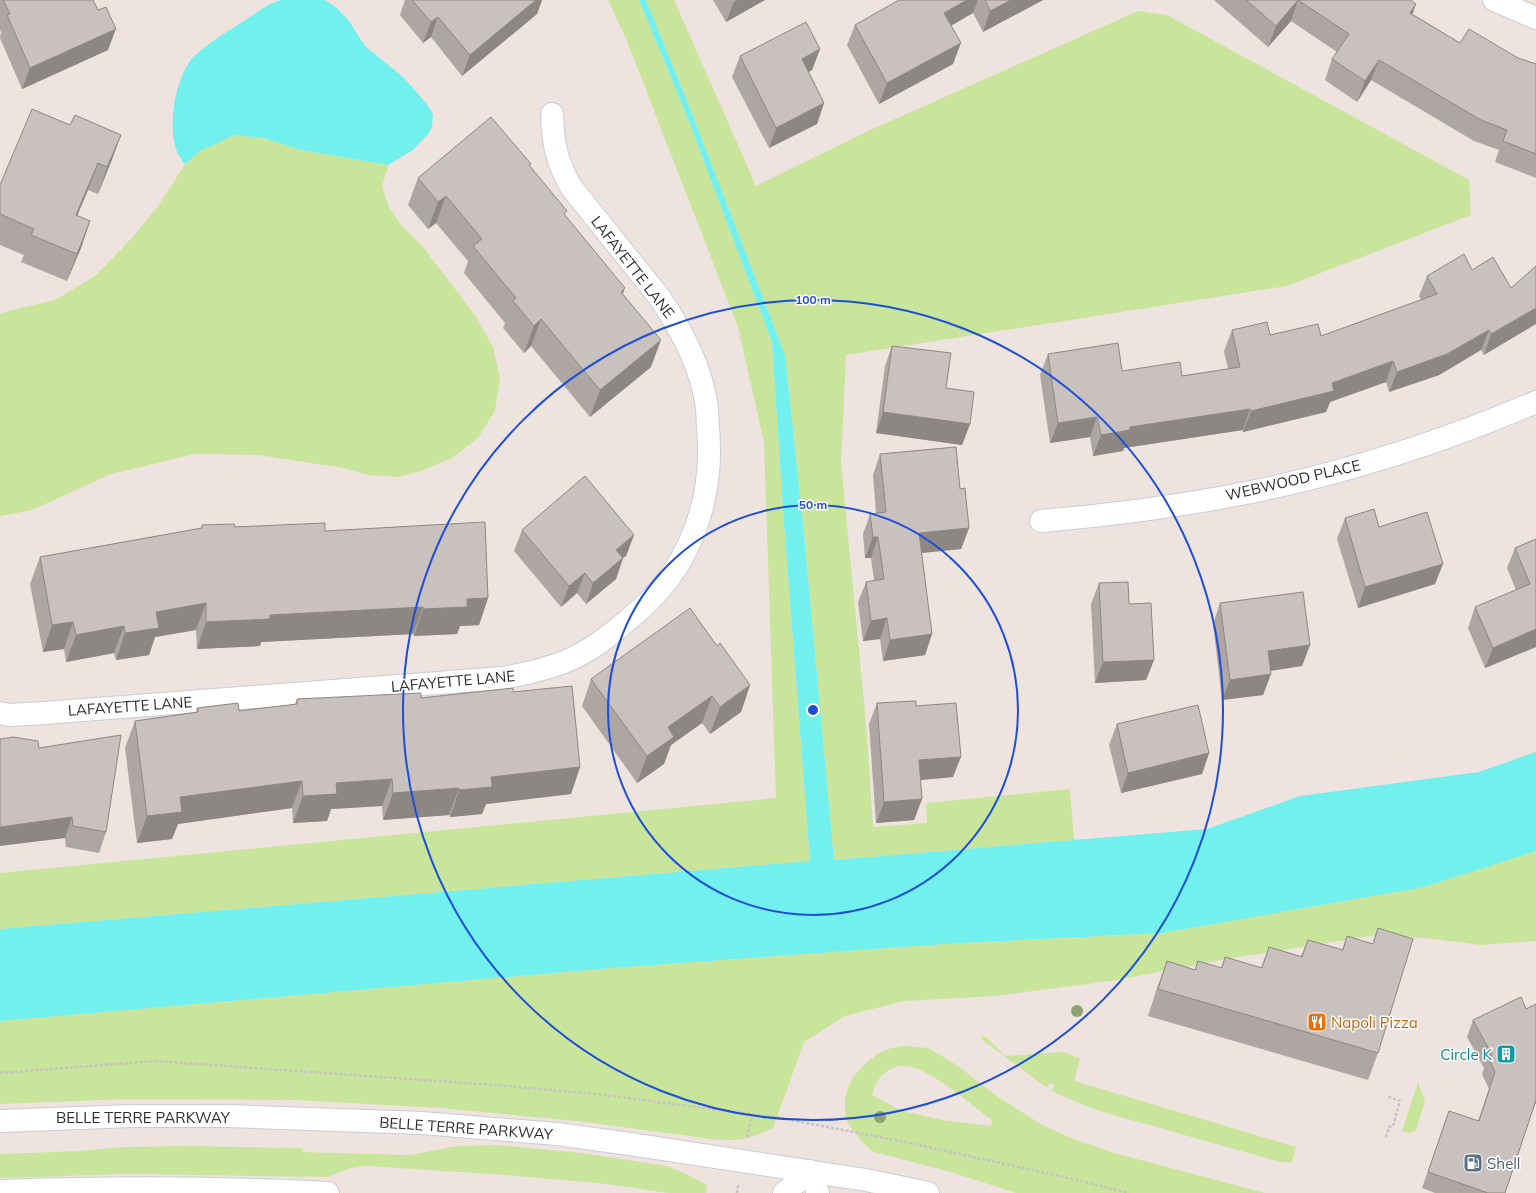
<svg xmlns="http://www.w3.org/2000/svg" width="1536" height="1193" viewBox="0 0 1536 1193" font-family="Mulish,sans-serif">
	<rect width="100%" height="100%" fill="#eee3df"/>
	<path fill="#c9e59b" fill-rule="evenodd" d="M608,0H639L686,114L772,342L784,523L810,861L0,929V873L776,798L764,443L738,327L627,41Z
		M646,0H674L756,186L868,131L1138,11L1167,15L1469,180L1471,215L1287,286L846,355L841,463L866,723L873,827L927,823L926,803L1070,789L1074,840L834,860L803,523L785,355L691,111Z
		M235,135L263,138L301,150L388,165L382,187L389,207L401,225L423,247L475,315L493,347L500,378L495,411L478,438L452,458L424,470L399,477L369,475L343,468L259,455L195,454L111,474L32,510L0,516V314L8,311L55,300L95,276L132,238L158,206L185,164L200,151Z
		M1536,851V941L1481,945L1425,938L1377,935L1232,958L1111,981L995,996L904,1001L845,1016L804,1042L773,1128C753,1138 740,1141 718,1140L585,1122L441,1108L295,1100L129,1099L0,1104V1021L611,968L944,944L1162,933L1424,887Z
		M983,1036L986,1037L1005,1056L1063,1052L1080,1058L1074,1081L1296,1147L1292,1163L1280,1162L1103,1112L1081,1104L1052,1091L1054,1085L1050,1082L1047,1088L984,1041L981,1039Z
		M903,1046L928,1048L942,1056L958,1066L998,1097L1044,1126L1071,1138L1114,1153L1265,1193H1016L951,1172L874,1152L862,1142L847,1122L845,1112V1097L849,1085L855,1075L866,1063L877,1054L891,1048ZM899,1066C904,1066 910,1066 915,1068C940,1077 970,1104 992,1120L991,1126L943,1120L902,1111L872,1095C875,1080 884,1070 899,1066Z
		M1418,1082L1425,1101L1416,1130L1410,1133L1402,1131Z
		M496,1145L582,1153L667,1166L686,1174L707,1185L706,1193H668L607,1184L506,1175L367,1166L352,1168L327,1177L130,1174L0,1178V1154L79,1151L122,1147L191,1146L303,1148V1152L410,1155L457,1146Z"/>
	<path fill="#71f0ee" d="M281,0H325L337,8L349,21L365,46L403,77L426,103L433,114L432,126L429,133L413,150L388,165L301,150L263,138L235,135L200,151L185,164C182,161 180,157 178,154C167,130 174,87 188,64C197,50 226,32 241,23C253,15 267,4 281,0Z
		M639,0H646L691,111L785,355L803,523L834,860L1207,829L1300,796L1479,772L1536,752V851L1424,887L1162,933L944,944L611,968L0,1021V929L810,861L784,523L772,342L686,114Z"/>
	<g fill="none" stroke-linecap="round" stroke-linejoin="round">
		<defs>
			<path id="street" d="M1494,0L1536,18
				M1041,521C1111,515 1181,506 1251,492C1348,472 1445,441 1536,402
				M0,713L10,715L44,713L503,678C525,674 548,669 569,660C592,650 611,635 629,619C641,609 652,599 661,588C688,557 705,512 708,472C710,456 709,441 708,426C707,418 708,410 706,402C700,365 681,329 660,298L571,187C556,160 553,144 552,114"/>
			<path id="secondary" d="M0,1121L132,1116H228L422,1123L557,1134L630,1144L866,1180L928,1193
				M0,1191C109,1187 219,1187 328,1193
				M784,1193L810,1171L818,1193"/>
		</defs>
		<use href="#street" stroke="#c7ced6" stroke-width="24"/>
		<use href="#secondary" stroke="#c7ced6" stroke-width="24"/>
		<path stroke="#c4c4c4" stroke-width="2.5" stroke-dasharray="3 2" stroke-linecap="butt" d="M0,1073L155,1061L508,1086L605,1095L786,1119L910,1143L1077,1180L1129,1193
			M747,1137L752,1114
			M1386,1137L1389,1127L1393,1126L1400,1101L1387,1096
			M737,1193L738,1185"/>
		<use href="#street" stroke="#fff" stroke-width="22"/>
		<use href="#secondary" stroke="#fff" stroke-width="22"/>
	</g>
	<g fill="#8fa273">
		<circle cx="1077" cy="1011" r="6"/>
		<circle cx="880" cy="1117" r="6"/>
	</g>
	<path fill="#ada6a3" d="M0,0H93L108,50L22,89L0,38L1,32L0,30Z
		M405,0H542L537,14L462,76L431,37L423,43L400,15Z
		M713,0H765L726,22Z
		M899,0H1043L983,32L973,13L951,26L953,64L879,104L847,45L855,25Z
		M1214,0H1411L1412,14L1460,43L1518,58L1536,64V178L1495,162L1499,150L1474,141L1371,80L1357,102L1325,80L1332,59L1337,52L1291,21L1268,47Z
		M820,49L812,70L809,72L824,103L817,124L769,148L732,77L740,56Z
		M70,125L121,135L111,162L98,194L88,190L77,216L90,221L81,248L67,281L21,262L24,255L0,245V185Z
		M530,167L623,294L651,367L590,417L531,346L524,353L503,328L505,323L464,273L468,261L436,223L428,229L408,205L418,178Z
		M1472,270L1511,288L1484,355L1481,350L1439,375L1389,392L1386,382L1330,402L1326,412L1243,432V430L1124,448L1123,451L1093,456L1090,437L1050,443L1040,375L1048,354L1122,371L1182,376L1228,369L1224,351L1232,330L1270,335L1321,336L1421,300L1419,296L1427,276Z
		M892,346L946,388L970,424L962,445L876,433L885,366Z
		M880,454L960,489L969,528L961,549L921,553L932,634L925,655L883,661L880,639L863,641L858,602L866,582L874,580L871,558H865L863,534L870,514L876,513L873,475Z
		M1345,518L1379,527L1435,584L1358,608L1337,539Z
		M202,525L325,531L488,598L479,625L460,626L457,634L414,636L413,634L319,639L261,642L260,646L197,649L196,630L155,637L149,655L116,660L114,653L66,662L64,649L43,652L30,584L40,557L201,528Z
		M522,530L634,535L626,556L623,558L616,579L586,604L577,593L561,607L514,551Z
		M1536,539V647L1485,668L1468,628L1475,607L1516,590L1507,568L1515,548Z
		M1099,583L1129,604L1154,660L1146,680L1095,683L1091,604Z
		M1220,603L1310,645L1302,666L1271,671V674L1263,695L1222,700L1213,624Z
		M717,646L750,685L741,712L710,734L702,723L671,745L664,764L637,783L582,706L591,679Z
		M513,692L580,767L571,794L486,804L482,814L450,817L449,815L383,820L382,806L331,809L327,821L293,823L292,808L178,824L172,839L137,843L125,748L135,721L196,712L197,708L239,711L295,704L297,699L421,698Z
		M877,703L916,706L953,777L920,780L922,799L914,820L876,823L869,724Z
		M1117,724L1209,753L1202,774L1121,793L1109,745Z
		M39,748L106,832L99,853L66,847L65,838Z
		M1378,928V1053L1368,1080L1148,1016L1157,988L1167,961L1195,970L1221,968L1225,957L1261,968L1269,947L1301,956L1308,940L1342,950L1347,936L1373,944Z
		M1536,1004V1104H1535L1505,1193H1435L1422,1188L1449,1111L1478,1121L1489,1089L1482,1074L1484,1068L1467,1037L1473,1020L1526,1009Z"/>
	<path fill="#8d8784" d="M533,0H542L537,14L462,76L470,55Z
		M737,0H765L726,22L734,2Z
		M967,0H978L973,13L936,34L944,13Z
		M1011,0H1043L983,32L990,11Z
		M1298,0L1291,21L1268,47L1276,26Z
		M1416,4L1409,24L1410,13Z
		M438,17L431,37L423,43L431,22Z
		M116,29L108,50L22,89L30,68Z
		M961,43L953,64L879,104L887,83Z
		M820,49L812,70L794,79L802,59Z
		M1379,60L1371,80L1357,102L1365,81Z
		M824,103L817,124L769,148L776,128Z
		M121,135L111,162L98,194L107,167Z
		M98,163L88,190L66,242L76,215Z
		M446,196L436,223L428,229L438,202Z
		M90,221L81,248L67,281L77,254Z
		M625,288L615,315L621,292Z
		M1536,308V324L1484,355L1491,334Z
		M541,319L531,346L524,353L534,326Z
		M1489,330L1481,350L1439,375L1389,392L1397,372Z
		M661,340L651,367L590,417L600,390Z
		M1393,361L1386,382L1330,402L1326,412L1243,432L1251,411L1332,383Z
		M1250,409L1243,430L1124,448L1123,451L1093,456L1101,435L1130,427Z
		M883,412L970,424L962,445L876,433Z
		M1097,417L1090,437L1050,443L1058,423Z
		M969,528L961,549L911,554L919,533Z
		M634,535L626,556L623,558L616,579L586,604L593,583L616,550Z
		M873,537H878L871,558H865Z
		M1443,564L1435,584L1358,608L1365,587Z
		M585,573L577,593L561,607L569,586Z
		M488,598L479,625L460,626L457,634L414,636L423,609L467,599Z
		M206,603L196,630L155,637L149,655L116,660L125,633L156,612Z
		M423,607L413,634L261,642L260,646L197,649L206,622L270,615Z
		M887,618L880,639L863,641L871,621Z
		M73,622L64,649L43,652L52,625Z
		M124,626L114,653L66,662L76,635Z
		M1536,629V647L1485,668L1493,648Z
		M932,634L925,655L883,661L890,640Z
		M1310,645L1302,666L1261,672L1268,651Z
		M1154,660L1146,680L1095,683L1103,662Z
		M1271,674L1263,695L1222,700L1230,680Z
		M750,685L741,712L710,734L720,707Z
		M712,696L702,723L671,745L664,764L637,783L647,756L668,727Z
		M1209,753L1202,774L1121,793L1128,773Z
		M961,757L953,777L911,781L919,760Z
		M580,767L571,794L486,804L482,814L450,817L459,790L491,777Z
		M392,779L382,806L331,809L327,821L293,823L303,796L336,783Z
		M302,781L292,808L178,824L172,839L137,843L147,816L180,797Z
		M459,788L449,815L383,820L393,793Z
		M922,799L914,820L876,823L884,802Z
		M72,817L65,838L0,846V827Z"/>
	<path fill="#c9c1bd" stroke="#8d8784" d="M3,0H93L98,10L106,7L116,29L30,68L7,15L10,14Z
		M412,0H536L470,55L438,17L431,22Z
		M899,0H967L944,13L961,43L887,83L855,25Z
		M985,0H1011L990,11Z
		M1246,0H1411L1416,4L1410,13L1460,43L1469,29L1518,58L1536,64V154L1503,141L1507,130L1481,120L1379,60L1365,81L1332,59L1349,34L1298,0L1276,26Z
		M806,22L820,49L802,59L824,103L776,128L740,56Z
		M32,109L70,125L75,115L121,135L107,167L98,163L76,215L90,221L77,254L31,235L34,229L0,214V185Z
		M491,117L531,164L529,165L567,211L564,214L625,288L621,292L661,340L600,390L541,319L534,326L513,301L516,298L473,246L482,239L446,196L438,202L418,178Z
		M1464,254L1472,270L1493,257L1511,288L1536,266V308L1491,334L1489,330L1447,354L1397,372L1393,361L1332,383L1334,391L1251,411L1250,409L1130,427V430L1101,435L1097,417L1058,423L1048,354L1118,343L1122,371L1180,362L1182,376L1240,367L1232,330L1267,322L1270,335L1318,324L1321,336L1437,294L1427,276Z
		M892,346L951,353L946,388L974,392L970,424L883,412Z
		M956,447L960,489L965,488L969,528L919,533L932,634L890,640L887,618L871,621L866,582L884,579L878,537H873L870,514L886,512L880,454Z
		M585,476L634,535L616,550L623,558L593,583L585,573L569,586L522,530Z
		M1374,509L1379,527L1427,512L1443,564L1365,587L1345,518Z
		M485,522L488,598L467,599V607L423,609V607L328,612L270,615V619L206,622V603L156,612L159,628L125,633L124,626L76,635L73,622L52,625L40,557L202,528V525L234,524L235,527L325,523V531Z
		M1536,539V629L1493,648L1475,607L1530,584L1515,548Z
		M1128,582L1129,604L1151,603L1154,660L1103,662L1099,583Z
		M1303,592L1310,645L1268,651L1271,674L1230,680L1220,603Z
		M690,608L717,646L720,643L750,685L720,707L712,696L668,727L674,737L647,756L591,679Z
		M572,686L580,767L491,777L492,787L459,790V788L393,793L392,779L336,783L337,794L303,796L302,781L180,797L182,812L147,816L135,721L198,712L197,708L238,703L239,711L297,704V699L421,693V698L513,688V692Z
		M916,701V706L956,703L961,757L919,760L922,799L884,802L877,703Z
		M1198,705L1209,753L1128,773L1117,724Z
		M121,735L106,832L73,826L72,817L0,827V739L13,737L38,741L39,748Z
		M1378,928L1413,939L1378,1053L1158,989L1167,961L1195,970L1198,961L1222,968L1225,957L1262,968L1269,947L1302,957L1308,940L1343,950L1347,936L1373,944Z
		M1521,997L1526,1009L1536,1004V1100L1505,1193H1488L1428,1172L1449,1111L1479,1121L1495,1072L1488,1057L1492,1055L1473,1020Z"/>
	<g fill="none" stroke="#1d4ed8" stroke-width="2">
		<circle cx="813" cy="710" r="205"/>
		<circle cx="813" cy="710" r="410"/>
	</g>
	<defs>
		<symbol id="restaurant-square" viewBox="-11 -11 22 22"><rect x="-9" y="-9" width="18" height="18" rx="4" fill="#e8710a" stroke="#fff"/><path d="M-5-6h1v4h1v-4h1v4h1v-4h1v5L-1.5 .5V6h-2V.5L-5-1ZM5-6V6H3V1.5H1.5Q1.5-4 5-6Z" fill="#fff"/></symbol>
		<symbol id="building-square" viewBox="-11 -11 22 22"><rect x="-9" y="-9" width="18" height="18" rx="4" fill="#0f9aa8" stroke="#fff"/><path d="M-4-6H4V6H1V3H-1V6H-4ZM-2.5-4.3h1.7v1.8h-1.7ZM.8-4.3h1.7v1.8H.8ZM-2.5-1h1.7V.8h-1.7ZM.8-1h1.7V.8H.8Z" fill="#fff"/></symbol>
		<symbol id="fuel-square" viewBox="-11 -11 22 22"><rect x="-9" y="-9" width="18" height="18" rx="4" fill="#5c6f8a" stroke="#fff"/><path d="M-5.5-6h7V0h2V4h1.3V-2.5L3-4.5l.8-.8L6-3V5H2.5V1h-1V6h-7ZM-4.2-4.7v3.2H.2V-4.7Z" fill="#fff"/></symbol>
	</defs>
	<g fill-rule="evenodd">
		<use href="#restaurant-square" x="1306" y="1011" width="22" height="22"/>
		<use href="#building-square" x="1495" y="1043" width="22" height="22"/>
		<use href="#fuel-square" x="1462" y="1152" width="22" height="22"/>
	</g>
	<g text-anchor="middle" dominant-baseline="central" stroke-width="3" stroke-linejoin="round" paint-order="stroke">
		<g font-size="15" fill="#2c2c2c" stroke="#fff">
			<text transform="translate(633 267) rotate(52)">LAFAYETTE LANE</text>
			<text transform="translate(1293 480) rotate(-13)">WEBWOOD PLACE</text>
			<text transform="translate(453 681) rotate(-5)">LAFAYETTE LANE</text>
			<text transform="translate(130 706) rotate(-4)">LAFAYETTE LANE</text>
			<text x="143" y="1117">BELLE TERRE PARKWAY</text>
			<text transform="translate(466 1128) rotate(4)">BELLE TERRE PARKWAY</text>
		</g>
		<g font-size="15" fill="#c56008" stroke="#fff" text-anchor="start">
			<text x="1331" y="1022">Napoli Pizza</text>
		</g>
		<g font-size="15" fill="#0d838f" stroke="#fff" text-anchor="end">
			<text x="1492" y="1054">Circle K</text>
		</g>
		<g font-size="15" fill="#4e5e75" stroke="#fff" text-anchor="start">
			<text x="1487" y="1163">Shell</text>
		</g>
	</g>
	<circle cx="813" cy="710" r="6" fill="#1d4ed8" stroke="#fff" stroke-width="2"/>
	<g font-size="12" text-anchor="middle" font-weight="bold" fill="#1d4ed8" stroke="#fff" stroke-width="3" stroke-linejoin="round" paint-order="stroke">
		<text x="813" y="304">100 m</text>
		<text x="813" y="509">50 m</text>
	</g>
</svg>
